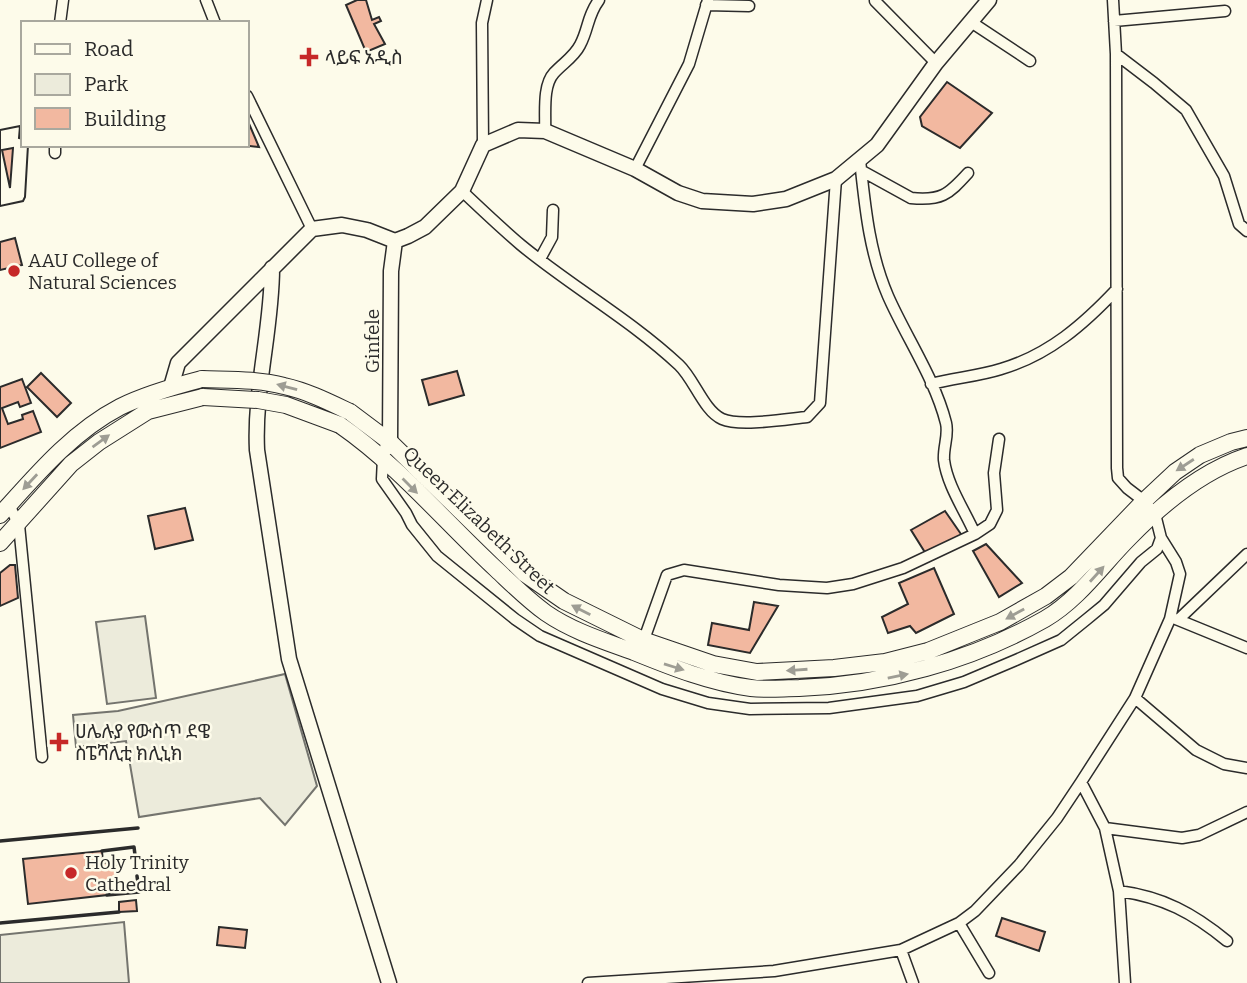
<svg xmlns="http://www.w3.org/2000/svg" width="1247" height="983" viewBox="0 0 1247 983" font-family="Bitter,'Noto Sans Ethiopic',serif">
	<rect width="100%" height="100%" fill="#fdfbea"/>
	<path fill="#ecebdb" stroke="#74746e" stroke-width="2" d="M145,616L156,698L107,704L96,622Z
		M285,674L317,786L285,825L260,798L139,817L126,741L76,747L73,715L118,711Z
		M124,922L129,983H0V935Z"/>
	<path fill="#f2b8a0" stroke="#2b2b2b" stroke-width="2" fill-rule="evenodd" d="M357,0H366L372,20L379,17L381,21L374,24L385,44L366,52L346,5Z
		M947,82L992,113L960,148L922,126L920,117Z
		M247,119L259,147L241,145H247Z
		M20,126L19,138L23,139V145H28L25,197L23,201L0,206V130ZM13,148L10,188L2,150Z
		M20,126L19,138L23,139V145H28L25,197L23,201L0,206V130Z
		M15,238L22,265L0,270V242Z
		M457,371L464,395L429,405L422,380Z
		M41,373L71,403L57,417L27,387Z
		M22,379L31,403L20,407L18,402L2,408L8,424L23,419L22,415L33,411L41,432L0,448V387Z
		M185,508L193,540L155,549L148,516Z
		M945,511L963,537L926,554L911,530Z
		M986,544L1022,583L999,597L973,551Z
		M10,565H15L18,598L0,606V573Z
		M934,568L954,614L916,633L910,626L888,633L882,617L908,604L899,583Z
		M754,602L778,606L750,653L708,645L712,623L749,630Z
		M102,851L103,863L116,862L118,882L106,883L107,895L28,904L23,859Z
		M136,900L137,911L119,912V902Z
		M1002,918L1045,932L1039,951L996,936Z
		M219,927L247,930L245,948L217,945Z"/>
	<g fill="none" stroke-linecap="round" stroke-linejoin="round">
		<defs>
			<path id="street" d="M206,0L215,23
				M875,1L936,63
				M706,5L749,6
				M1114,21L1225,11
				M971,22L1030,61
				M60,23L63,0
				M1116,54L1154,83L1186,110L1224,176L1239,224L1247,231
				M247,96L312,229
				M545,131C546,114 542,86 554,73C563,63 574,57 580,45C589,28 587,16 599,0
				M483,145L482,23L487,0
				M55,153V145
				M860,160C865,206 869,252 888,296C906,337 935,379 946,423C949,435 943,447 944,460C947,485 965,511 975,534
				M635,169L689,64L708,0
				M862,171L911,198C941,201 948,195 968,173
				M462,191C481,209 501,228 521,245C572,287 631,320 679,365C694,379 704,411 722,419C740,427 787,419 807,417L820,403L836,179
				M540,259L552,237L553,210
				M931,384C954,378 979,376 1001,369C1049,355 1084,324 1117,289
				M383,458L382,479L406,513L412,525L437,556L515,619L540,636L662,689L708,703L750,709L829,708L917,696L964,682L1016,660L1061,640L1087,619L1104,605L1141,562L1157,549L1161,538
				M9,505L19,525L42,757
				M1176,619L1247,648
				M1179,619L1247,554
				M642,645L667,575L684,570L779,585L827,588L853,584L903,568L975,534L990,524L997,510L994,473L999,439
				M1135,698L1196,750L1224,764L1247,768
				M1081,782L1105,828L1119,891L1125,983
				M1105,828L1182,838L1199,835L1247,812
				M1119,891C1163,897 1193,913 1227,941
				M959,923L989,973
				M901,950L913,983
				M588,983L774,971L901,950L959,923L975,911L1019,865L1057,818L1081,782L1135,698L1170,619L1180,574L1176,562L1161,538L1155,514L1144,501L1127,488L1118,478L1117,468L1116,54L1113,0"/>
			<path id="secondary" d="M272,268C272,329 254,389 257,450L289,659L389,983
				M171,387L178,363L312,229L342,225L367,230L395,241L408,236L425,227L462,191L483,145L518,130L545,131L635,169L678,193L702,201L753,204L786,199L836,179L877,145L936,63L989,0
				M387,448L390,442L391,271L395,241"/>
			<path id="primary" d="M350,412L390,442L525,574L564,601L643,640L713,664L757,672L834,668L885,662L928,651L1000,622L1046,596L1071,577L1144,501L1175,472L1200,455L1231,442L1247,438
				M340,425C399,466 445,522 497,570C513,585 529,601 546,613C572,631 604,641 634,652C671,667 711,683 751,688C767,690 784,688 799,688C883,685 971,661 1045,619C1079,599 1102,565 1129,538C1162,504 1202,471 1247,456
				M0,515C36,475 72,432 120,407C146,394 175,386 202,379
				M0,543L71,464L99,442L148,411L203,397"/>
		</defs>
		<use href="#street" stroke="#2b2b2b" stroke-width="13"/>
		<use href="#secondary" stroke="#2b2b2b" stroke-width="17"/>
		<use href="#primary" stroke="#2b2b2b" stroke-width="18"/>
		<use href="#street" stroke="#fdfbea" stroke-width="10"/>
		<use href="#secondary" stroke="#fdfbea" stroke-width="14"/>
		<use href="#primary" stroke="#fdfbea" stroke-width="16"/>
		<defs>
			<path id="primary-bridge" d="M202,379C230,380 257,379 284,386C307,391 329,402 350,412
				M203,397L258,400L286,405L340,425"/>
		</defs>
		<use href="#primary-bridge" stroke="#2b2b2b" stroke-width="18" stroke-linecap="butt"/>
		<use href="#primary-bridge" stroke="#fdfbea" stroke-width="16"/>
		<path stroke="#2b2b2b" stroke-width="3.5" d="M0,841L138,828
			M102,851L134,847L136,863
			M107,895L139,892L137,876
			M0,923L119,912"/>
	</g>
	<defs><path id="oneway-solid" d="M-6-.8H1V-3.2L6.5 0L1 3.2V.8H-6Z" transform="scale(1.75)"/></defs>
	<g fill="#9e9d94">
		<use href="#oneway-solid" transform="translate(287 387) rotate(-165)"/>
		<use href="#oneway-solid" transform="translate(101 441) rotate(-36)"/>
		<use href="#oneway-solid" transform="translate(1185 465) rotate(147)"/>
		<use href="#oneway-solid" transform="translate(30 482) rotate(133)"/>
		<use href="#oneway-solid" transform="translate(410 486) rotate(45)"/>
		<use href="#oneway-solid" transform="translate(1097 574) rotate(-48)"/>
		<use href="#oneway-solid" transform="translate(581 610) rotate(-153)"/>
		<use href="#oneway-solid" transform="translate(1015 614) rotate(151)"/>
		<use href="#oneway-solid" transform="translate(674 667) rotate(17)"/>
		<use href="#oneway-solid" transform="translate(797 670) rotate(176)"/>
		<use href="#oneway-solid" transform="translate(898 676) rotate(-12)"/>
	</g>
	<g fill="#c62828" stroke="#fdfbea" stroke-width="2.5">
		<path d="M305.5 46.5h7v7h7v7h-7v7h-7v-7h-7v-7h7z"/>
		<circle cx="14" cy="271" r="7"/>
		<path d="M55.5 731.5h7v7h7v7h-7v7h-7v-7h-7v-7h7z"/>
		<circle cx="71" cy="873" r="7"/>
	</g>
	<g text-anchor="middle" dominant-baseline="central" stroke-width="5" stroke-linejoin="round" paint-order="stroke">
		<g font-size="19" fill="#2b2b2b" stroke="#fdfbea" text-anchor="start">
			<text x="325" y="57">ላይፍ አዲስ</text>
			<text x="28" y="260">AAU College of<tspan x="28" dy="22">Natural Sciences</tspan></text>
			<text x="75" y="731">ሀሌሉያ የውስጥ ደዌ<tspan x="75" dy="22">ስፔሻሊቲ ክሊኒክ</tspan></text>
			<text x="85" y="862">Holy Trinity<tspan x="85" dy="22">Cathedral</tspan></text>
		</g>
		<g font-size="19" fill="#2b2b2b" stroke="#fdfbea">
			<text transform="translate(372 341) rotate(-90)">Ginfele</text>
			<text transform="translate(479 520) rotate(44)">Queen Elizabeth Street</text>
		</g>
	</g>
	<rect x="21" y="21" width="228" height="126" fill="#fdfbea" stroke="#a9a89e" stroke-width="2"/>
	<rect x="35" y="44" width="35" height="10" fill="#fdfbea" stroke="#a9a89e" stroke-width="2"/>
	<text x="84" y="56" font-size="21" fill="#2b2b2b">Road</text>
	<rect x="35" y="74" width="35" height="21" fill="#ecebdb" stroke="#a9a89e" stroke-width="2"/>
	<text x="84" y="91" font-size="21" fill="#2b2b2b">Park</text>
	<rect x="35" y="108" width="35" height="21" fill="#f2b8a0" stroke="#a9a89e" stroke-width="2"/>
	<text x="84" y="126" font-size="21" fill="#2b2b2b">Building</text>
</svg>
